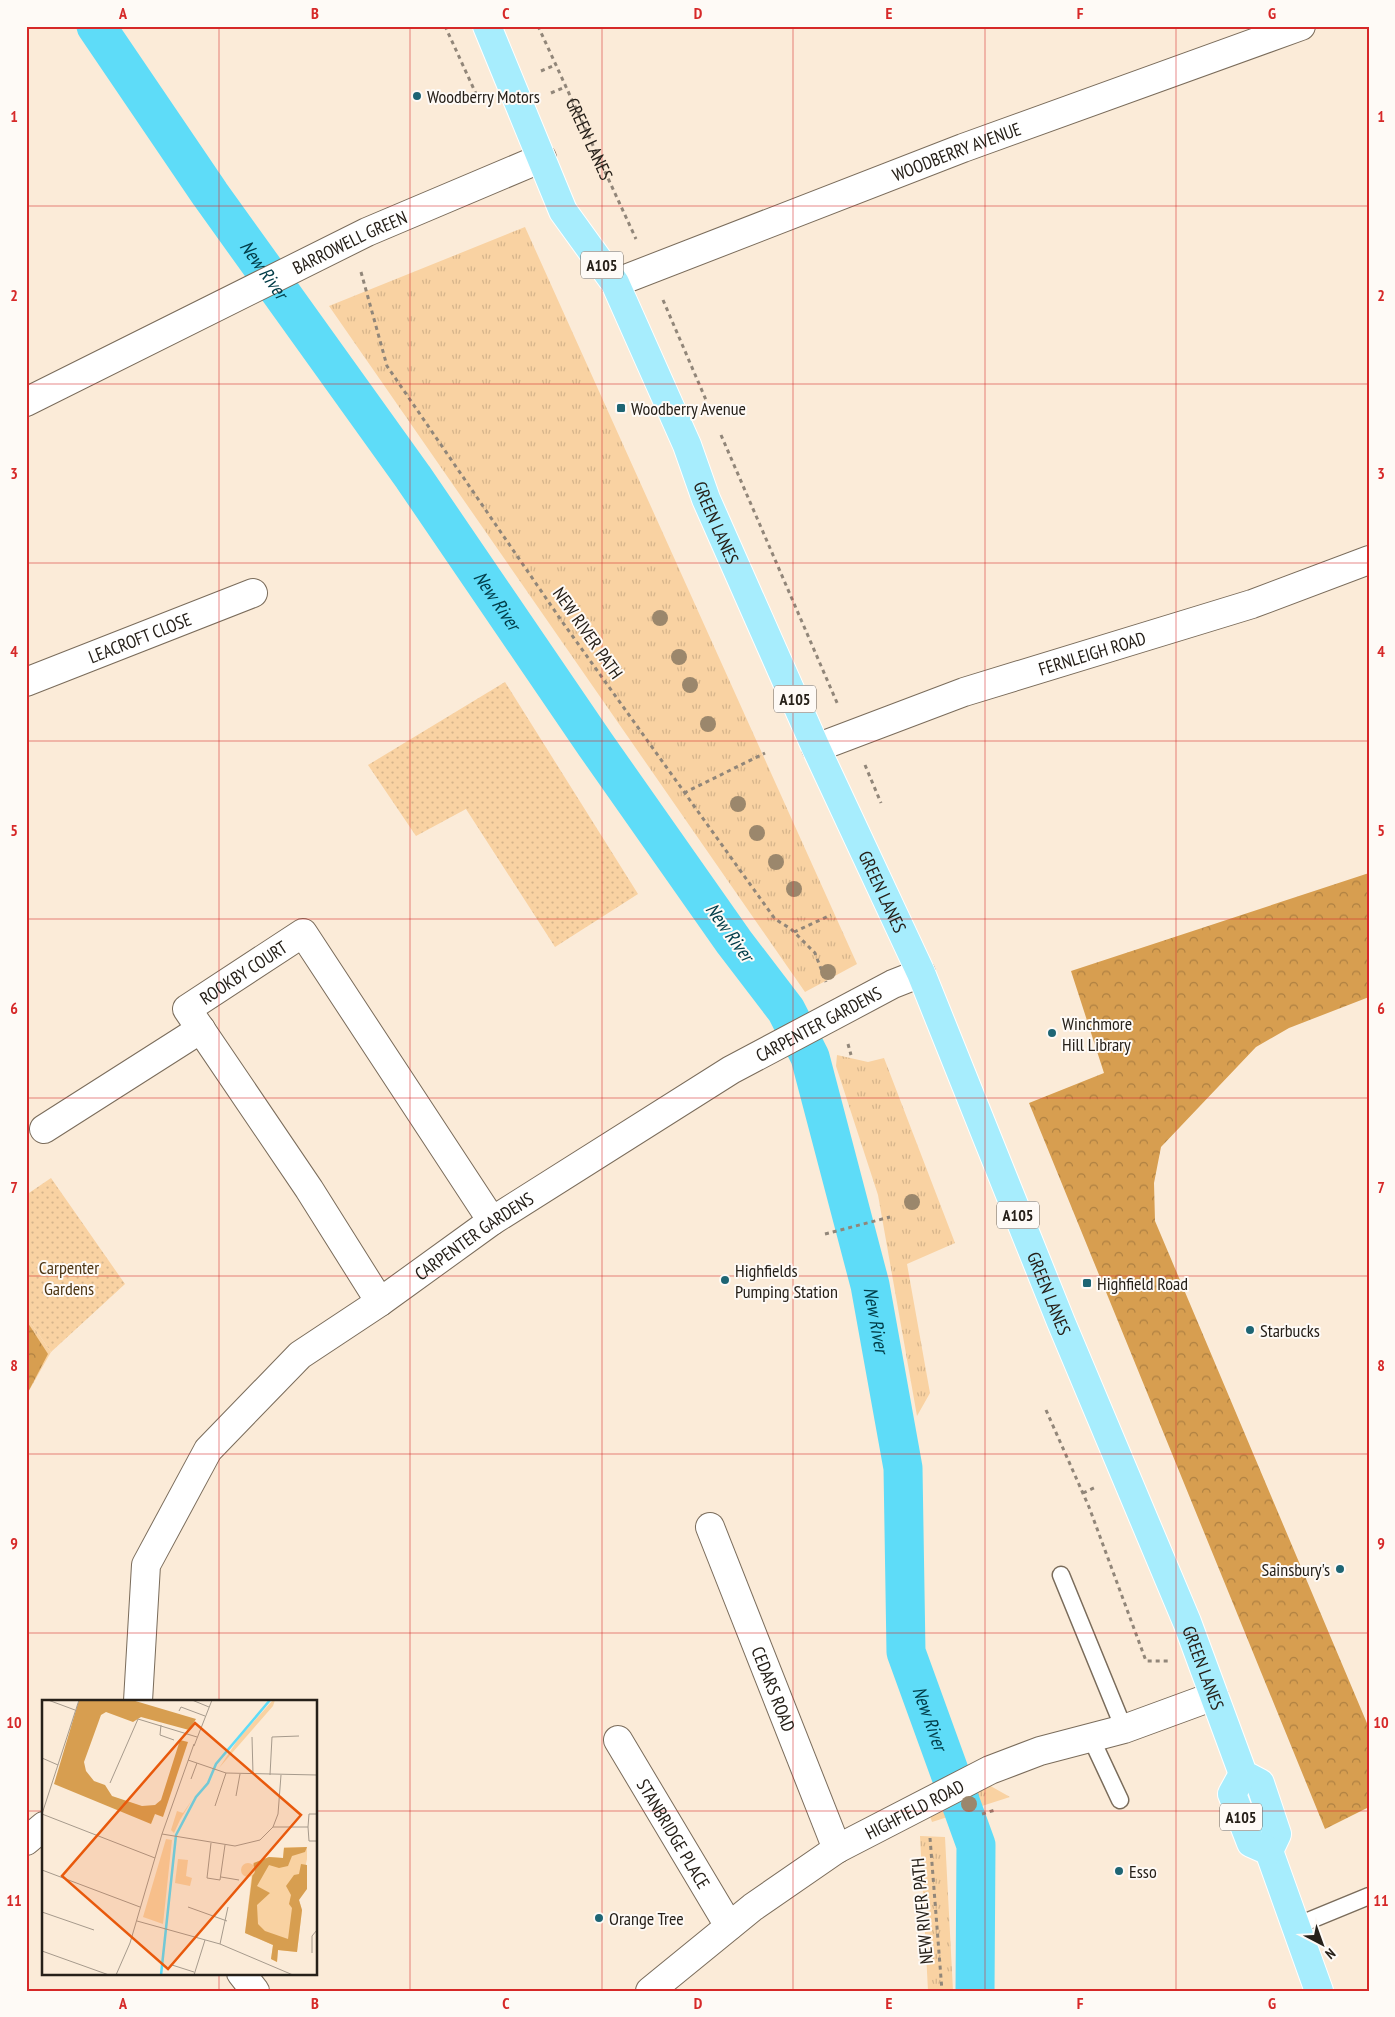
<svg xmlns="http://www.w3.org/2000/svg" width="1395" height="2017" viewBox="0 0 1395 2017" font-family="'PT Sans Narrow',sans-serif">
	<defs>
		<pattern id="grass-tufts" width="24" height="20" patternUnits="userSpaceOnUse" patternTransform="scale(1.25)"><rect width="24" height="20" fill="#f9d2a2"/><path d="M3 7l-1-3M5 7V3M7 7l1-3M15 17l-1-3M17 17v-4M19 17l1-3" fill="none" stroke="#d5b48b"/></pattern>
		<pattern id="forest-crowns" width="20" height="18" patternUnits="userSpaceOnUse" patternTransform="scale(1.25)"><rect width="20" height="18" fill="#d79e50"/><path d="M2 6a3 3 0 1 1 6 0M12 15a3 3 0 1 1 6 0" fill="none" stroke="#ae8042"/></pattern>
		<pattern id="garden-dots" width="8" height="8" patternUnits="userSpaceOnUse" patternTransform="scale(1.25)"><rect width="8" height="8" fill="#f9d2a2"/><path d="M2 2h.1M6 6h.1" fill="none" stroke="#d5b48b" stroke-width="1.8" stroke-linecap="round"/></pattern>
	</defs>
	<rect width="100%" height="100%" fill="#fbebd8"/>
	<path fill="url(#grass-tufts)" d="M525,227L857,964L805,992L329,306Z
		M837,1055L868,1062L884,1058L955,1243L907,1264L930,1393L917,1416L878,1195L836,1066Z
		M26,1316L51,1352L26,1396Z
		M987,1784L1010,1797L932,1822L928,1810Z
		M920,1836L945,1837L953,1991H928Z"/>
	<path fill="url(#forest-crowns)" d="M1369,873V997L1289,1028L1256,1047L1161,1147L1154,1183L1155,1221L1369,1728V1807L1325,1829L1029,1103L1104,1073L1071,971Z
		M26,1320L48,1354L26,1396Z"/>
	<path fill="url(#garden-dots)" d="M505,682L638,894L555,947L466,809L416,836L368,765Z
		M51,1178L125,1284L51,1352L26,1316V1195Z"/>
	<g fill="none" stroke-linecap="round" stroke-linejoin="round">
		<path stroke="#5edcf8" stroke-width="39" id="s1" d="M96,26L210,194L413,477L595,744L734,942L786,1010L810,1057L870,1285L903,1468L906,1652L976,1845L975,1991"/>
		<defs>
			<path id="lane" d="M1061,1575L1124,1729
				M1091,1738L1120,1800
				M1296,1926L1369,1896"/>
			<g id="street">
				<path id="s3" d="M615,283L963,148L1301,26"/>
				<path id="s4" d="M26,402L367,232L542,158"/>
				<path id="s5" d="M26,682L253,593"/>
				<path id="s6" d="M816,748L964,692L1252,604L1369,560"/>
				<path d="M44,1129L201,1029"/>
				<path id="s7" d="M380,1302L309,1189L187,1009L303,933L492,1221"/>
				<path id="s8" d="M710,1527L837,1849"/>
				<path id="s9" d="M138,1701L146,1565L208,1450L300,1355L380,1302L492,1221L731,1070L893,984L921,973"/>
				<path id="s10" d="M618,1740L729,1926"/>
				<path d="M26,1841L44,1826"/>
				<path d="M241,1973L255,1991"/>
				<path id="s11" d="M650,1991L753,1907L837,1849L990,1770L1040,1751L1124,1729L1214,1696"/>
			</g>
			<g id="primary">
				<path id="s12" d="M487,26L563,211L615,283L687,445L706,499L816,748L921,973L1061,1322L1187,1622L1243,1774L1260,1783L1277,1834L1269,1851L1319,1991"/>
				<path d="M1243,1774L1232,1794L1251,1843L1269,1851"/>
			</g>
		</defs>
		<use href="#lane" stroke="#7a6c5b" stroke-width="19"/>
		<use href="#street" stroke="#7a6c5b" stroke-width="30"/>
		<use href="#primary" stroke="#fff" stroke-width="30"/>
		<g stroke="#918679" stroke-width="3" stroke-dasharray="4 4" stroke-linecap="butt">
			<path d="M445,26L477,96"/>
			<path id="s2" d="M538,26L636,239"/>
			<path d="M541,71L555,65"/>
			<path d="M551,93L565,87"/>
			<path d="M361,272L387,366L561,620L775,919L791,929L815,953L826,982"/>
			<path d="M663,300L706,400"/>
			<path d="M721,435L838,705"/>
			<path d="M865,765L881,803"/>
			<path d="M684,793L765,753"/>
			<path d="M794,932L831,915"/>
			<path d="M848,1044L851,1055"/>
			<path d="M825,1234L890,1217"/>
			<path d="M1046,1410L1089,1507L1146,1661H1168"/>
			<path d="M1083,1493L1096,1487"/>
			<path d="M982,1814L995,1810"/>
			<path d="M930,1838L942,1991"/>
		</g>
		<use href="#lane" stroke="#fff" stroke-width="16"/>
		<use href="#street" stroke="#fff" stroke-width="28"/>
		<use href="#primary" stroke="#a7edfd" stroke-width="28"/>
	</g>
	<g fill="#9b876c">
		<circle cx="660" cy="618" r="8"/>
		<circle cx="679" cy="657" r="8"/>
		<circle cx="690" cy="685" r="8"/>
		<circle cx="708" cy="724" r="8"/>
		<circle cx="738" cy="804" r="8"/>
		<circle cx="757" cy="833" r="8"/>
		<circle cx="776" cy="862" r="8"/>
		<circle cx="794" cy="889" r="8"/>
		<circle cx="828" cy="972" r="8"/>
		<circle cx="912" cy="1202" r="8"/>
		<circle cx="969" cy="1804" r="8"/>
	</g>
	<path fill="none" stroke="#d62828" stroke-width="1" stroke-opacity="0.55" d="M219,26V1701M410,26V1991M602,26V1991M793,26V1991M985,26V1991M1176,26V1991M26,206H1369M26,384H1369M26,563H1369M26,741H1369M26,919H1369M26,1098H1369M26,1276H1369M26,1454H1369M26,1633H1369M26,1811H44M316,1811H1369M219,1973V1991"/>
	<g fill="#1e6574" stroke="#fefaf6" stroke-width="2">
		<circle cx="417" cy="96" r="5"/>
		<rect x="616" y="403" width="10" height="10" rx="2.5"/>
		<circle cx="1052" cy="1033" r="5"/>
		<circle cx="725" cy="1280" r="5"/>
		<rect x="1082" y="1278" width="10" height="10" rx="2.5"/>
		<circle cx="1250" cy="1330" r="5"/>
		<circle cx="1340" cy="1569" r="5"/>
		<circle cx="1119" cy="1871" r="5"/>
		<circle cx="599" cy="1918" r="5"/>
	</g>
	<g text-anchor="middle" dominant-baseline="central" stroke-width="4" stroke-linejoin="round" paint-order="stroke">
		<g fill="#fefaf6" stroke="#67615b" stroke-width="1">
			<rect x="581" y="251.5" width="42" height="27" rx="4"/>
			<rect x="774" y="685.5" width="42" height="27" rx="4"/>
			<rect x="997" y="1201.5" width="42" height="27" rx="4"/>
			<rect x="1220" y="1803.5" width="42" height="27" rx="4"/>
		</g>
		<g font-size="16" font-weight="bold" fill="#262019">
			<text x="602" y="265">A105</text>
			<text x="795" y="699">A105</text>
			<text x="1018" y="1215">A105</text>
			<text x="1241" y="1817">A105</text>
		</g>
		<g font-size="18" fill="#262019" stroke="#fefaf6" text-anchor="start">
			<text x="427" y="96">Woodberry Motors</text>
			<text x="631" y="408">Woodberry Avenue</text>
			<text x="1062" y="1023">Winchmore<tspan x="1062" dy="21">Hill Library</tspan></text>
			<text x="735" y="1270">Highfields<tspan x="735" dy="21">Pumping Station</tspan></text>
			<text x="1097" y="1283">Highfield Road</text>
			<text x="1260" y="1330">Starbucks</text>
			<text x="1330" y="1569" text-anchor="end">Sainsbury's</text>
			<text x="1129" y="1871">Esso</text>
			<text x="609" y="1918">Orange Tree</text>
		</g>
		<g font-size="18" fill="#262019" stroke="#fefaf6">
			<text stroke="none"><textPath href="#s2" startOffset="124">GREEN LANES</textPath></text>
			<text stroke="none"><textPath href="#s3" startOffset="366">WOODBERRY AVENUE</textPath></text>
			<text stroke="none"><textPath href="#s4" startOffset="361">BARROWELL GREEN</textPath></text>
			<text stroke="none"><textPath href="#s12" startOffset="549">GREEN LANES</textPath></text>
			<text transform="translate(588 633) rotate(55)">NEW RIVER PATH</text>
			<text stroke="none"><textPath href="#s5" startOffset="122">LEACROFT CLOSE</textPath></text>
			<text stroke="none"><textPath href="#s6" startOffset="292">FERNLEIGH ROAD</textPath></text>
			<text stroke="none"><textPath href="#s12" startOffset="954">GREEN LANES</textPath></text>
			<text stroke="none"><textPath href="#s7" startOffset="418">ROOKBY COURT</textPath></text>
			<text stroke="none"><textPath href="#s9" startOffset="1015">CARPENTER GARDENS</textPath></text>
			<text stroke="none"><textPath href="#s9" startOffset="610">CARPENTER GARDENS</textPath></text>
			<text stroke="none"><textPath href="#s12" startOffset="1389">GREEN LANES</textPath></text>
			<text stroke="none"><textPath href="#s12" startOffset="1794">GREEN LANES</textPath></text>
			<text stroke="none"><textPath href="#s8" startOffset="174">CEDARS ROAD</textPath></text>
			<text stroke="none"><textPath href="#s11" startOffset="322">HIGHFIELD ROAD</textPath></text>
			<text stroke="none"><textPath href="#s10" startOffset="109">STANBRIDGE PLACE</textPath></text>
			<text transform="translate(922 1911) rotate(-95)">NEW RIVER PATH</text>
		</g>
		<g font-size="18" fill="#4d3513" stroke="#fefaf6">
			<text x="69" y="1267">Carpenter<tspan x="69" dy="21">Gardens</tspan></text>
		</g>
		<g font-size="19" font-style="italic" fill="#003c48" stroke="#fefaf6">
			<text stroke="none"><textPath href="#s1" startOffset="296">New River</textPath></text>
			<text stroke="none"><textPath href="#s1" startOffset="701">New River</textPath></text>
			<text transform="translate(730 932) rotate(54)">New River</text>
			<text stroke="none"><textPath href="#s1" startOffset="1526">New River</textPath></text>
			<text stroke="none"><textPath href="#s1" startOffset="1931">New River</textPath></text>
		</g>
	</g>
	<g transform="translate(42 1700)">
		<rect width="275" height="275" fill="#fbebd8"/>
		<path d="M231,0H233L231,6L177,68L197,38ZM150,100L138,120L132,133L129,130L135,111L141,113ZM124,139L130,140L121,224L101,217ZM242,147H265V159L257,200L260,210L255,252L236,250L235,262L229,259L231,245L203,233L211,163L227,157L241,158Z" fill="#f9d2a2"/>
		<path d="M37,0H90L154,19L147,30L99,17L91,22L64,12L59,15L42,62L44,71L52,81L63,85L70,96L100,106L113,105L119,100L138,40L146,42L121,117L113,114L109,124L12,84ZM265,147L263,152L250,156L246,166L237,168L227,165L215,186L228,193L215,205L216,224L223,231L246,239L250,208L247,204L249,195L244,186L252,175L257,174L259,164L265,165V189L257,200L260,210L255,252L236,250L235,262L229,259L231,245L203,233L212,163L227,157L241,158L242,148Z" fill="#d79e50"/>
		<path d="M136,159L146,160L144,176L150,178L148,186L133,183ZM199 170a7 7 0 1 1 14 0a7 7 0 1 1-14 0Z" fill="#f9d2a2"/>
		<path fill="none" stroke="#5edcf8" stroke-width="2.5" d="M119,275L134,135L154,97L166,83L174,64L228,0"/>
		<path fill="none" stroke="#a69a8c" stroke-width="1" d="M6,0L33,10M150,0L167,7M137,11L139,7L163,16M119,25L118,35L132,40M210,37L211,74M152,46L170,0M0,58L16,65M146,60L184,73L275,75M228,75L230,37L257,36M149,79L155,63M68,83L96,19L155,37M194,96L198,74M173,106L184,73M0,114L113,158M0,114L37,0M275,114H267L266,127L267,141H275M231,127H266M120,134L193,146L218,140L231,127L236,114L239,75M169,143L165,178L178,180L183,145M0,170L98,207M179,177L197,180M146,207L185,221M0,212L52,230M95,221L178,244L251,275M178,244L186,207M0,251L67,275M270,253V236L275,230M130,265L152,272M74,275L88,243L120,134L152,44M152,275L163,240"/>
		<path fill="#e8590c" fill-opacity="0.15" stroke="#e8590c" stroke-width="2.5" d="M153,23L259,115L126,269L20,176Z"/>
		<rect width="275" height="275" fill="none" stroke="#262019" stroke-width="2.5"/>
	</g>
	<rect width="1395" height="2017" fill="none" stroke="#fefaf6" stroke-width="55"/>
	<g transform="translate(1322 1944) rotate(139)" stroke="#fefaf6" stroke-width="4" paint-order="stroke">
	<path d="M0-4L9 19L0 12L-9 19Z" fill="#262019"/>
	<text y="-8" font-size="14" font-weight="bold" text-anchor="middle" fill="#262019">N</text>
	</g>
	<rect x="28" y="28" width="1340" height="1962" fill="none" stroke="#d62828" stroke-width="2"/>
	<g font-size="16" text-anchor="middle" font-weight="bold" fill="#d62828">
		<text x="123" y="19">A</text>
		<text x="315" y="19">B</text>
		<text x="506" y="19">C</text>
		<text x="698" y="19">D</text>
		<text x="889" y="19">E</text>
		<text x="1080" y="19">F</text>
		<text x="1272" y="19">G</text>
		<text x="14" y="122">1</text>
		<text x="1381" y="122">1</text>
		<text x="14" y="301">2</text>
		<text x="1381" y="301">2</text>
		<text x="14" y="479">3</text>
		<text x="1381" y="479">3</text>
		<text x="14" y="657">4</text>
		<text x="1381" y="657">4</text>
		<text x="14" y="836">5</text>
		<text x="1381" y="836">5</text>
		<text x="14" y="1014">6</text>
		<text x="1381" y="1014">6</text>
		<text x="14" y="1193">7</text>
		<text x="1381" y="1193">7</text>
		<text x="14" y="1371">8</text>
		<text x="1381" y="1371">8</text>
		<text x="14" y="1549">9</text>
		<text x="1381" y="1549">9</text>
		<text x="14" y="1728">10</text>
		<text x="1381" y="1728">10</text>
		<text x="14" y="1906">11</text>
		<text x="1381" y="1906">11</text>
		<text x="123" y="2009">A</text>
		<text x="315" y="2009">B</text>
		<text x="506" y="2009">C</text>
		<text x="698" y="2009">D</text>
		<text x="889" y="2009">E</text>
		<text x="1080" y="2009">F</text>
		<text x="1272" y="2009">G</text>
	</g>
</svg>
